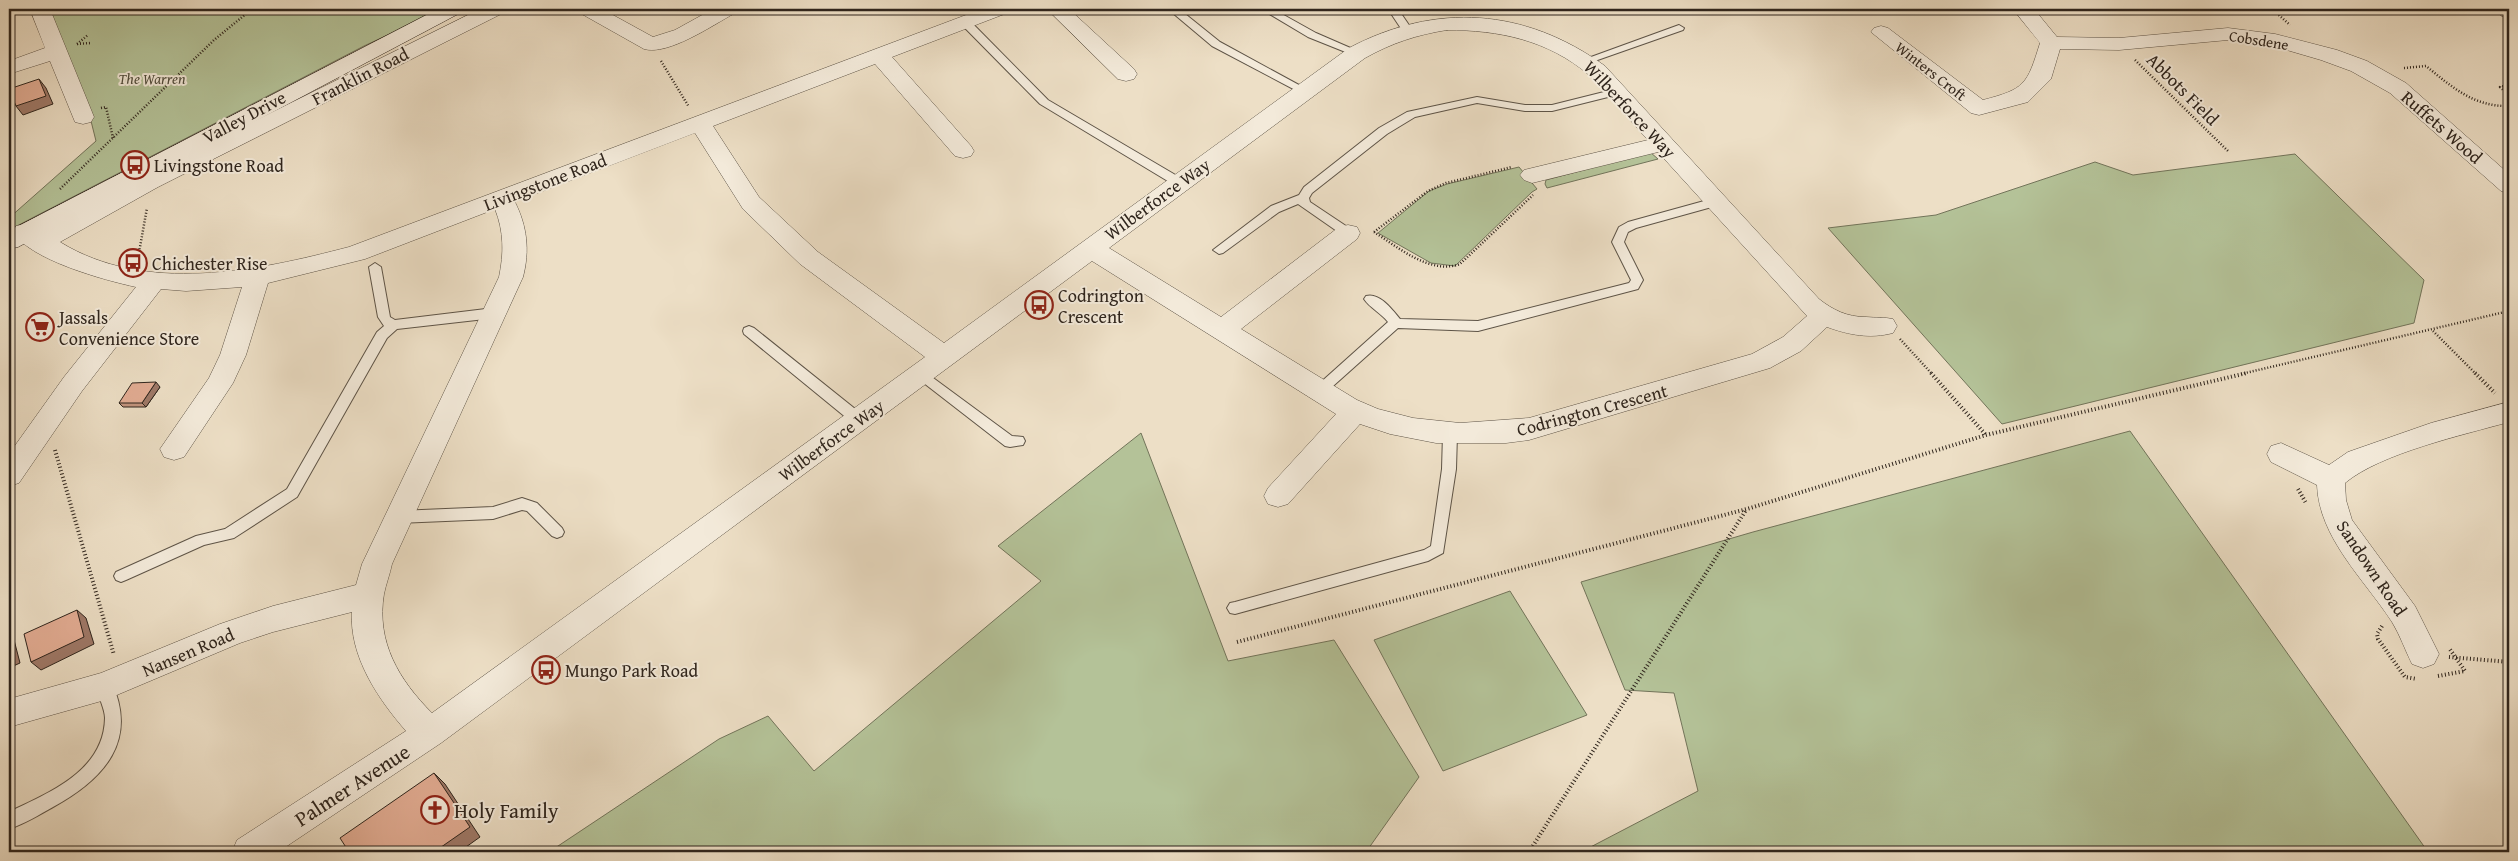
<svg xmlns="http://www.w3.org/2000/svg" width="2518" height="861" viewBox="0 0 2518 861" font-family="'Gentium Book Plus',serif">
	<rect width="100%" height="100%" fill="#eddfc6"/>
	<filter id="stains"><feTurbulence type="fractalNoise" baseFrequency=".004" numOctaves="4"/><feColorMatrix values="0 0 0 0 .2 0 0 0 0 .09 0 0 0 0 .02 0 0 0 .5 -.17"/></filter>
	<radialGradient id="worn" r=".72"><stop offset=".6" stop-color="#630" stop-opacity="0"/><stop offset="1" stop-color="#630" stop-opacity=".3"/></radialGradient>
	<path fill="#b4c298" stroke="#72745a" d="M50,9H443L364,46L9,230V218L96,141L89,113Z
		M1650,152L1658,159L1547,188L1545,184L1546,180Z
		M2295,154L2424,280L2414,323L2002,424L1828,228L1936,215L2095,162L2133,175Z
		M1519,167L1537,189L1532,192L1455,266L1431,263L1378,233L1429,191L1447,184Z
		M2130,431L2428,852H1581L1698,791L1674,693L1625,690L1581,582L1753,532Z
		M1141,433L1228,661L1334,640L1419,777L1366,852H549L719,739L768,716L814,771L1041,581L998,546Z
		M1510,591L1587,715L1443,771L1374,640Z"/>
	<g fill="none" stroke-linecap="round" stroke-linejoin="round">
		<defs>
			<path id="lane" d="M1168,9H1179L1220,42L1310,91L1309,93H1301L1212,46Z
				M1261,9H1273L1316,33L1362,53L1361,55H1353L1308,37Z
				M1388,9H1398L1413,31L1412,33H1404Z
				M965,19L969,20L1048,100L1184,180V186H1176L1040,104L961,24L960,22Z
				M1679,25L1684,28L1683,30L1589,63H1581L1580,61Z
				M1616,89L1621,92L1620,94L1552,111H1525L1477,103L1415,117L1387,134L1312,193L1309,198L1310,202L1352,230L1354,233L1352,236H1344L1298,204L1279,212L1223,253L1219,254L1213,250L1271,206L1299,195L1304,187L1379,128L1407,112L1477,97L1525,105H1552Z
				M1715,198L1719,199L1721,202L1719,205L1636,228L1628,232L1624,242L1643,280L1638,289L1478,331L1398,328L1323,395L1318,396L1311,391L1388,322C1381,313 1370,308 1364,299L1366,296C1379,292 1392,309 1400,319L1478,321L1629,283L1631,280L1612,242L1619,227L1628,222Z
				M375,263L381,267L390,317L395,320L494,308L500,313L494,318L397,329L387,338L297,497L234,538L204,545L126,580L121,582L116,580L114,576L116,572L196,536L225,529L287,489L377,332L384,326L378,317L369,267Z
				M749,326L754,328L864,416L866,420L864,424H854L744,334L743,331L744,328Z
				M921,369L1012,436L1023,437L1025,441L1023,445L1010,447L1005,446L916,377L914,374L916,371Z
				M1450,429L1455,430L1457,434L1456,469L1443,553L1428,561L1235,614L1230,613L1227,608L1230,603L1235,602L1424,550L1431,546L1442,469L1443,434L1445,430Z
				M522,498L537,503L562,528L564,532L562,536L557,538L552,536L527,511L522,510L493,519L398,523L393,521L391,517L393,513L398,511L493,507Z
				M105,679L111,681C139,741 104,779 53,807C39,815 24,824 9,829V812C50,792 104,771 105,718C105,706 94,692 99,681Z"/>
			<path id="street" d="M30,9H50L94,117L91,122L83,124L75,122L50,61L9,74V61L45,48Z
				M480,9H506L503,13L158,187L60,242C146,295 257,271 349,247L982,9H1010L1007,13L892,57L971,146L974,151L971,156L963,158L955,156L875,64L713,126L759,197L818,252L944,343L1349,48C1436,2 1525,8 1605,66L1819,299C1833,310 1847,317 1866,317C1876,318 1884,317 1893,319L1897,326L1893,333C1870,339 1849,335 1827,327L1801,351L1770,368L1529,440L1506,443H1436L1390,434L1360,424L1288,504L1278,507L1268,504L1264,496L1268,488L1336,414L1092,261L441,743L278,852H232L237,840L406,731C378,699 349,656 352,612L273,632L240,643L105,700L9,727V699L101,673L220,624L273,606L356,585L362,564L499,277C504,253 504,232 495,209L365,259L268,283L246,355L233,383L184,457L174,460L164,457L160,449L209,378L220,355L242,287L186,291L161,289L82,391L19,483L9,486V454L64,377L136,287C104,280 30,260 13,232L16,226L25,224L42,231L142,177ZM1447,30C1499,30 1548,40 1589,75C1610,94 1628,119 1648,140L1524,170L1520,175L1524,180L1532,183L1658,152L1807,316L1783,337L1752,354L1529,418L1460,423L1413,418L1378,409L1357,400L1241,329L1357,239L1360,233L1357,227L1348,225L1339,227L1221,317L1109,248L1365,58C1392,43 1416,35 1447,30ZM695,133L743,209L800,264L925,357L432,713C399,680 376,642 384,594C386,584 390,574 392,564L523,277C530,250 527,226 515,202Z
				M577,9H602L653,37L675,30L713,9H738L735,13C713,25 668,56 644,49L580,13Z
				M1047,9H1069L1134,69L1137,74L1134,79L1126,81L1118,79Z
				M2013,9H2034L2057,37L2119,38L2228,28L2275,34L2337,50L2367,61L2406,83L2509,174V194L2501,191L2390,93L2351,71L2321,60L2273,46L2228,40L2119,50L2060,49L2051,79L2028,102L1979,115L1971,113L1871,32L1874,28L1881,26L1888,28L1983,100C2025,89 2027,85 2040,43Z
				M2509,402V422C2463,435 2381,453 2345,483L2346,500L2352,520L2415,606L2439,654L2434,664L2423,668L2412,664C2405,650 2400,635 2392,622C2364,579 2319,538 2317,485L2271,462L2267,454L2271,446L2281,443L2329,465L2348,452L2431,423Z"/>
			<path id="secondary" d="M438,9H463L460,13L18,247L9,249V231Z
				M2495,9H2509V18L2502,16Z"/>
		</defs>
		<use href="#lane" stroke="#5e5447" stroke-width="2"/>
		<use href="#street" stroke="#5e5447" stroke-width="1"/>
		<use href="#secondary" stroke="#2f251d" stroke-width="1"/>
		<path stroke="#2f251d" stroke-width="2.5" stroke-dasharray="1 2" stroke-linecap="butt" d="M2272,9L2290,25
			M77,44L91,43
			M77,44L88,35
			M2135,60L2229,152
			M661,61L689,107
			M2404,68L2426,66C2452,87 2474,107 2509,106
			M2509,85L2500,87L2509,95
			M101,108L106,107L113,138
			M60,189L214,40L252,9
			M1374,232C1398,247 1430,275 1460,264L1533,195
			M1374,232L1428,191L1446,183L1512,167
			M138,258L147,208
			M2433,331L2476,374
			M1900,339L1932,374
			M2241,374L2509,311"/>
		<path stroke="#2f251d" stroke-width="4" stroke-dasharray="1 2.5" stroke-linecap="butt" d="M1931,373L1986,435
			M2475,373L2495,393
			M55,450L114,655
			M2298,489L2306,503
			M2382,626L2377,634L2378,639L2405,677L2417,679
			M1237,642L1747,509L1986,435L2247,373
			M2449,657L2509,662
			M2438,676L2465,671L2449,648
			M1529,852L1746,510"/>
		<use href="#lane" fill="#f3eada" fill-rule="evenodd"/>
		<use href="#street" fill="#f3eada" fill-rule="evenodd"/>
		<use href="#secondary" fill="#f3eada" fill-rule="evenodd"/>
	</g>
	<path fill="#c3957f" stroke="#2f251d" d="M160,387L146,407H123L119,403Z"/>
	<path fill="#9f7968" stroke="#2f251d" d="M39,79L46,88L53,104L23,115L16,106Z
		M156,382L160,387L146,407L142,403Z
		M77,610L86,618L94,644L41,670L31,662Z
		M9,632L13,636L20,663L9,668Z
		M434,773L445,784L480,837L459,852H434Z"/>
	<path fill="#e3ad94" stroke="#2f251d" d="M39,79L46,96L16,106L9,89Z
		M156,382L142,403H119L132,383Z
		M77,610L84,637L31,662L24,634Z
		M434,773L470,827L434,852H349L340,838Z"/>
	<defs>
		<symbol id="bus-ring" viewBox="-11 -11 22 22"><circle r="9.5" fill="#f3eada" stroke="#8f2418" stroke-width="1.5"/><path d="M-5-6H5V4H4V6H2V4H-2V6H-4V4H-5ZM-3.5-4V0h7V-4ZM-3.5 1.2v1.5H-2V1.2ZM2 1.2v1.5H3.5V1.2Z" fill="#8f2418"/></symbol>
		<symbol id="supermarket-ring" viewBox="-11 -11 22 22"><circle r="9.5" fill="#f3eada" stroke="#8f2418" stroke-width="1.5"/><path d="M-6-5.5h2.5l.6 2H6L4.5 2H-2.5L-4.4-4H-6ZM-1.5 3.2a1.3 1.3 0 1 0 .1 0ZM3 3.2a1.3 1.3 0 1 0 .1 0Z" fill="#8f2418"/></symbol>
		<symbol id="church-ring" viewBox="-11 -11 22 22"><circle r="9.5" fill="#f3eada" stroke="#8f2418" stroke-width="1.5"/><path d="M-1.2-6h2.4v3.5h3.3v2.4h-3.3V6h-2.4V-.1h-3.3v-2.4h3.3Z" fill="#8f2418"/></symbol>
	</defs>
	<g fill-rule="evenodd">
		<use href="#bus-ring" x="119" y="149" width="32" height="32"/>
		<use href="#bus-ring" x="117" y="247" width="32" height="32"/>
		<use href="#bus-ring" x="1023" y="289" width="32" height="32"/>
		<use href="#supermarket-ring" x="24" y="311" width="32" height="32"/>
		<use href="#bus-ring" x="530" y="654" width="32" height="32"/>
		<use href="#church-ring" x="419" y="794" width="32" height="32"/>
	</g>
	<g text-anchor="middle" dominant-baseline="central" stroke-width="4" stroke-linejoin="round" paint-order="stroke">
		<g font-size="15" fill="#2f251d" stroke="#f3eada">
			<text transform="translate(2259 40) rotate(9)">Cobsdene</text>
			<text transform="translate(1931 71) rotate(38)">Winters Croft</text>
		</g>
		<g font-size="15" font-style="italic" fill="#504c3c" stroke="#f3eada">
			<text x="152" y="78">The Warren</text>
		</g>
		<g font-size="18" fill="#2f251d" stroke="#f3eada">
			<text transform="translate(360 76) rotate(-27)">Franklin Road</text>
			<text transform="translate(2183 89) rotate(45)">Abbots Field</text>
			<text transform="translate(1630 109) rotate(47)">Wilberforce Way</text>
			<text transform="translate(244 117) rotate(-28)">Valley Drive</text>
			<text transform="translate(2442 127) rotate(41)">Ruffets Wood</text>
			<text transform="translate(545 182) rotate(-21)">Livingstone Road</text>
			<text transform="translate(1157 199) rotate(-36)">Wilberforce Way</text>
			<text transform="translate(1592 410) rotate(-15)">Codrington Crescent</text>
			<text transform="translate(831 440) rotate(-36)">Wilberforce Way</text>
			<text transform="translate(2372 568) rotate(56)">Sandown Road</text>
			<text transform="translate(188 652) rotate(-23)">Nansen Road</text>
		</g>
		<g font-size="18" fill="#2f251d" stroke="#f3eada" text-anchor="start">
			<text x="154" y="165">Livingstone Road</text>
			<text x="152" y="263">Chichester Rise</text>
			<text x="1058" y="295">Codrington<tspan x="1058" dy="21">Crescent</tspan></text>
			<text x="59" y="317">Jassals<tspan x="59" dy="21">Convenience Store</tspan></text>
			<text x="565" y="670">Mungo Park Road</text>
		</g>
		<g font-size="21" fill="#2f251d" stroke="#f3eada">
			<text transform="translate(352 785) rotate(-33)">Palmer Avenue</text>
		</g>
		<g font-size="21" fill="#2f251d" stroke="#f3eada" text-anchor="start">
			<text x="454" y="810">Holy Family</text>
		</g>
	</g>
	<rect width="2518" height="861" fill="none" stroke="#eddfc6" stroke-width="30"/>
	<rect x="10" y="10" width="2498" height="841" fill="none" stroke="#2f251d" stroke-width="2.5"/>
	<rect x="15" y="15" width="2488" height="831" fill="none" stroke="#2f251d"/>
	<rect width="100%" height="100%" filter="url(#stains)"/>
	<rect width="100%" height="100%" fill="url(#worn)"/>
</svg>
